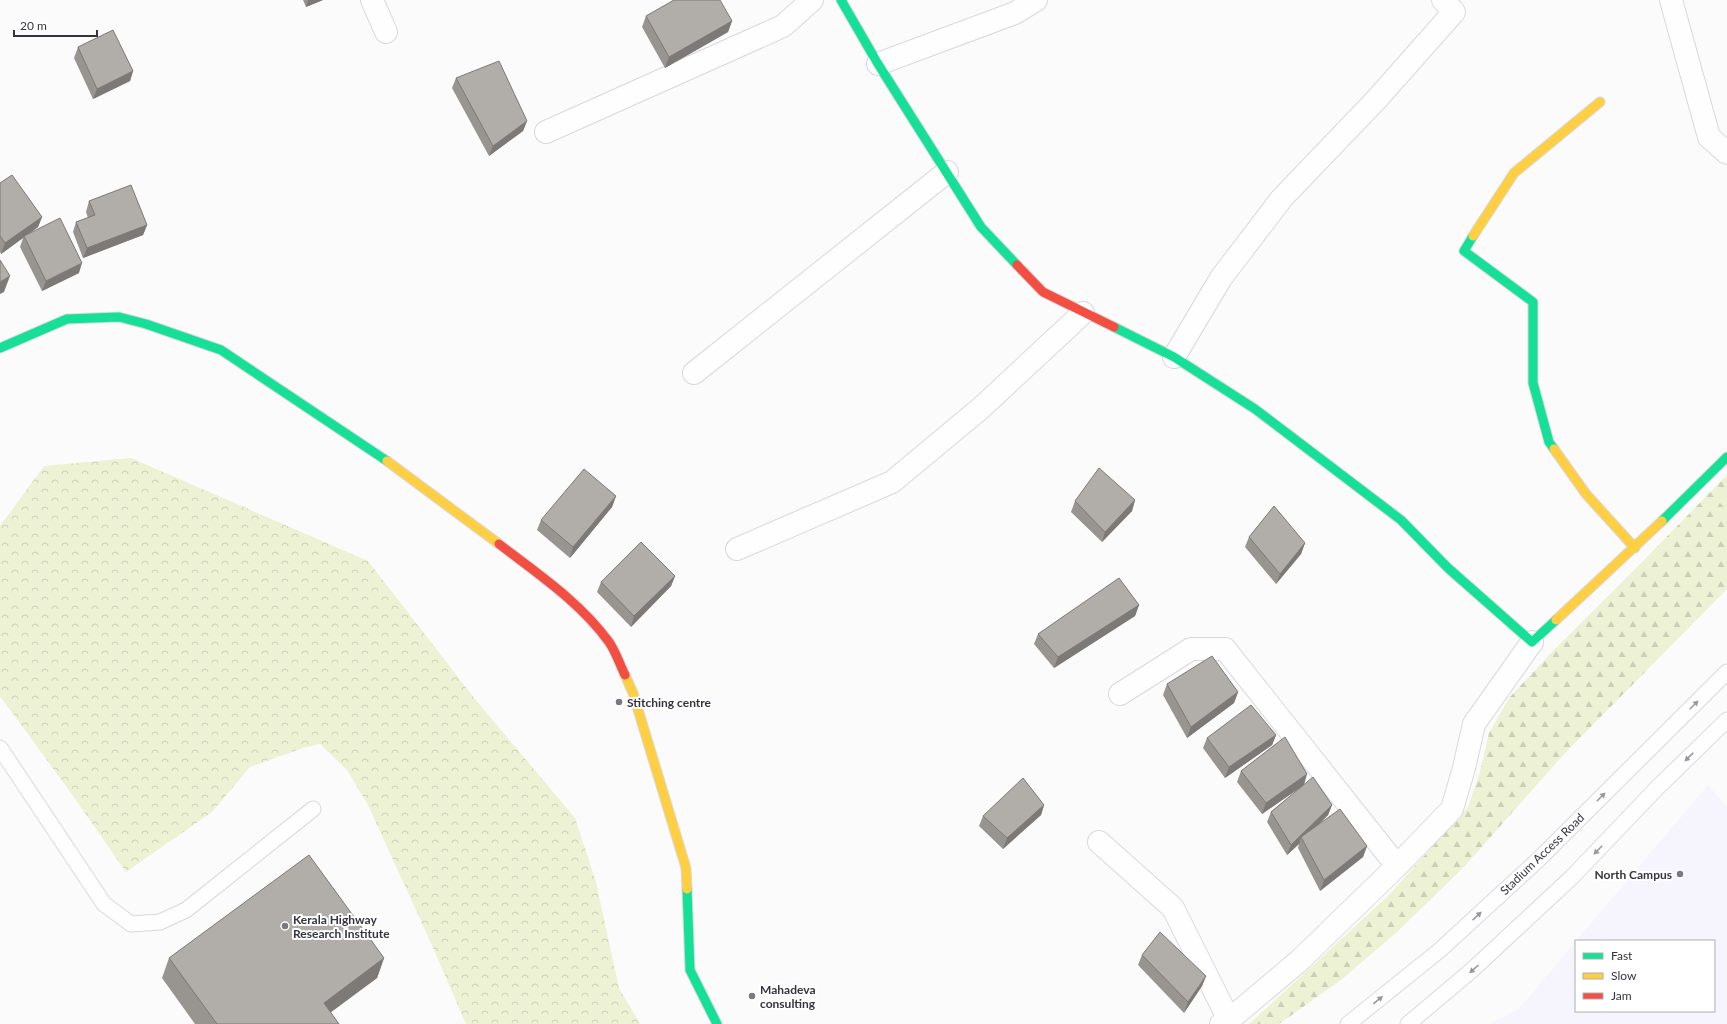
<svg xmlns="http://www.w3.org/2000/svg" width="1727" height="1024" viewBox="0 0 1727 1024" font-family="Lato,sans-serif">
	<defs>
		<pattern id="forest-firs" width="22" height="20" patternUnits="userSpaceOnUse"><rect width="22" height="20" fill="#edf2d4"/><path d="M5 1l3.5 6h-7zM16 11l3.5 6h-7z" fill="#ccd0b7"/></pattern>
		<pattern id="park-crowns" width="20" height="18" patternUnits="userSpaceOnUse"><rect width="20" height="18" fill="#edf2d4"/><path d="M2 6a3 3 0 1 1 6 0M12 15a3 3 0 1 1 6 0" fill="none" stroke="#ccd0b7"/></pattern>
	</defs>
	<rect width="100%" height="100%" fill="#fbfbfb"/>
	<path fill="#f6f4fd" d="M1708,785L1727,807V1024H1489L1519,1009L1576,941V1011H1714V941H1576Z"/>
	<path fill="url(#forest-firs)" d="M1727,475V589L1565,753L1463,868L1397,932L1341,980L1279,1024H1249L1389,895L1468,807L1480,772L1489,733L1509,698L1552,652L1645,559Z"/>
	<path fill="url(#park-crowns)" d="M131,458L368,561L475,699L575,818L596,882L619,988L640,1024H466L430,941L368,805L347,770L320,744L303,748L250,767L212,812L126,872L71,793L0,696V526L44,466Z"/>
	<path fill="#edf2d4" d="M1727,488V510L1716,499Z"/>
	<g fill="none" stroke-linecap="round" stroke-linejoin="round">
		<defs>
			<path id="lane" d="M0,748L104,904L131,924L160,922L186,910L313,809
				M1348,1024L1440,950L1538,860L1727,672
				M1408,1024L1472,970L1572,877L1657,788L1727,720"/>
			<path id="street" d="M372,0L386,32
				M1671,0L1709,137L1727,153
				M878,64L1015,13L1036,0
				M546,132L783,26L812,0
				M1174,357L1221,278L1282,198L1376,100L1454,12L1443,0
				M694,373L947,172
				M737,549L892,482L981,408L1083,313
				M1120,694L1191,649H1225L1397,866
				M1099,842L1173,908L1229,1020
				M1221,1024L1229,1020L1299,961L1397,866L1452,809L1464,768L1474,724L1532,642"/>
			<path id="fast" d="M841,0L878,64L981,227L1017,265
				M1473,236L1464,251L1533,302V383L1549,442L1554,449
				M1114,327L1174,357L1255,409L1401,520L1448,568L1532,642L1556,620
				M0,348L67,319L119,317L146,324L221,350L387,461
				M1662,521L1727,457
				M687,889L690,970L717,1024"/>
			<path id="slow" d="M1473,236L1514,173L1600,102
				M1554,449L1586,494L1635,548
				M387,461L499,544
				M1556,620L1662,521
				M625,675L633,693L686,868L687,889"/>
			<path id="jam" d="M1017,265L1043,292L1114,327
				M499,544C538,574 580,602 609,642C616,652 620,665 625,675"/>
		</defs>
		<use href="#lane" stroke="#d9d8de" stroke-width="17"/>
		<use href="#street" stroke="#d9d8de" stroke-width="24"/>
		<use href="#fast" stroke="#d9d8de" stroke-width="11"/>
		<use href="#slow" stroke="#d9d8de" stroke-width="11"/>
		<use href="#jam" stroke="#d9d8de" stroke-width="11"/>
		<use href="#lane" stroke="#fefefe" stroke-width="15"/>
		<use href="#street" stroke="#fefefe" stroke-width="22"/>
		<use href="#fast" stroke="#16e098" stroke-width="9"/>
		<use href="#slow" stroke="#ffcf43" stroke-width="9"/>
		<use href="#jam" stroke="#f24e42" stroke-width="9"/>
	</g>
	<path fill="#989590" d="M303,0H323L306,7Z
		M646,16L732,21L728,32L665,68L642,27Z
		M78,47L133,71L130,81L93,99L74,58Z
		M456,78L527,121L523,131L489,156L452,88Z
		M0,183L42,217L38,227L30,233L79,273L42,291L20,247L23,238L1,254L0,252Z
		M89,201L147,225L143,235L83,258L73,232L76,222L88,218L86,212Z
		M616,496L612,507L570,558L537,530L541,520Z
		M1135,500L1132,511L1102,542L1071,512L1075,501Z
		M1249,537L1305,543L1301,554L1276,584L1245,547Z
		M675,576L671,586L631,627L597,592L601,582Z
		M1139,605L1135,616L1054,668L1034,644L1038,634Z
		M1167,684L1238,692L1234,703L1187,738L1163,695Z
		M1276,735L1272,745L1225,778L1203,748L1207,738Z
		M1241,771L1304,785L1332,805L1328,815L1319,824L1367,846L1363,857L1320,891L1298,848L1299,844L1287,855L1267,822L1271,812L1302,786L1262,814L1237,782Z
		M1044,805L1041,815L1003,849L979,826L983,816Z
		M1142,955L1206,976L1202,986L1184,1013L1138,965Z
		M169,958H384L377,978L330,1013L339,1024H195L162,978Z"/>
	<path fill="#7c7976" d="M308,0H323L306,7Z
		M732,21L728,32L665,68L669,57Z
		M133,71L130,81L93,99L97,89Z
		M527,121L523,131L489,156L493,146Z
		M42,217L38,227L24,237V236L23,238L1,254L5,243Z
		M147,225L143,235L83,258L87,248Z
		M82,263L79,273L42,291L46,281Z
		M10,276L4,292L0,294V282Z
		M616,496L612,507L570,558L573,547Z
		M1135,500L1132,511L1102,542L1105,532Z
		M1305,543L1301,554L1276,584L1280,574Z
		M675,576L671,586L631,627L634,616Z
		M1139,605L1135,616L1054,668L1058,657Z
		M1238,692L1234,703L1187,738L1191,727Z
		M1276,735L1272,745L1225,778L1229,767Z
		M1307,774L1304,785L1262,814L1266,803Z
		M1044,805L1041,815L1003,849L1007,838Z
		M1332,805L1328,815L1303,840L1301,837L1299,844L1287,855L1291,845Z
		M1367,846L1363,857L1320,891L1324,880Z
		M384,958L377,978L316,1023L324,1003Z
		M1206,976L1202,986L1184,1013L1188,1002Z"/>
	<path fill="#b1ada8" stroke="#7c7976" d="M674,0H720L732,21L669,57L646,16Z
		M113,30L133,71L97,89L78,47Z
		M499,61L527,121L493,146L456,78Z
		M12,175L42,217L5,243L0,236V183Z
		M131,185L147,225L87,248L76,222L95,215L89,201Z
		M60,218L82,263L46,281L24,236Z
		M0,260L10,276L0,282Z
		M1099,468L1135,500L1105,532L1075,501Z
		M584,469L616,496L573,547L541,520Z
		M1274,506L1305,543L1280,574L1249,537Z
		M641,542L675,576L634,616L601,582Z
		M1119,578L1139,605L1058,657L1038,634Z
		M1212,656L1238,692L1191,727L1167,684Z
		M1251,705L1276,735L1229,767L1207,738Z
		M1285,737L1307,774L1266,803L1241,771Z
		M1313,777L1332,805L1291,845L1271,812Z
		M1023,778L1044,805L1007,838L983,816Z
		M1340,809L1367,846L1324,880L1301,837Z
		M309,855L384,958L324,1003L339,1024H217L169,958Z
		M1160,932L1206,976L1188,1002L1142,955Z"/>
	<defs><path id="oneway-solid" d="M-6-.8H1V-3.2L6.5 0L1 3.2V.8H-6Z"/></defs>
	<g fill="#9a989e">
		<use href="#oneway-solid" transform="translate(1694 705) rotate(-45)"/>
		<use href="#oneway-solid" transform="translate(1689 757) rotate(136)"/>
		<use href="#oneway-solid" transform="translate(1601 797) rotate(-45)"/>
		<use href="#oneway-solid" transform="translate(1598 850) rotate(134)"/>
		<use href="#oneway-solid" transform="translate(1477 916) rotate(-43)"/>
		<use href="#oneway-solid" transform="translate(1474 969) rotate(138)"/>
		<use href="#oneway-solid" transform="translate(1378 1000) rotate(-39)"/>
	</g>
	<g fill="#7a7981" stroke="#fff" stroke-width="1.5">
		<circle cx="619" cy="702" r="4"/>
		<circle cx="1680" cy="874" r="4"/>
		<circle cx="285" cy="926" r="4"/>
		<circle cx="752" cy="996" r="4"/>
	</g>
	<g text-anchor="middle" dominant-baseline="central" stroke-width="4" stroke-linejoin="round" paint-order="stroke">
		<g font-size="12" font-weight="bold" fill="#35333f" stroke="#fff" text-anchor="start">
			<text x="627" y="702">Stitching centre</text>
			<text x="1672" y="874" text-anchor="end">North Campus</text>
			<text x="293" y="919">Kerala Highway<tspan x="293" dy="14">Research Institute</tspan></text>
			<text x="760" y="989">Mahadeva<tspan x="760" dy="14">consulting</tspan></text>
		</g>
		<g font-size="12" fill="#35333f" stroke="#fff">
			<text transform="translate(1542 854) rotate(-44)">Stadium Access Road</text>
		</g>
	</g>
	<rect x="1575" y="940" width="140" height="72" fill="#ffffff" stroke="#aeadb2"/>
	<rect x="1583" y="953" width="20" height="6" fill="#16e098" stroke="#aeadb2"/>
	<text x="1611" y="960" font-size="12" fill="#35333f">Fast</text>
	<rect x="1583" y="973" width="20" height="6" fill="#ffcf43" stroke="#aeadb2"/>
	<text x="1611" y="980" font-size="12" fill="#35333f">Slow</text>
	<rect x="1583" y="993" width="20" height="6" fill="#f24e42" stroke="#aeadb2"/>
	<text x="1611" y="1000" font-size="12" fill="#35333f">Jam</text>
	<path d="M14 30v6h83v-6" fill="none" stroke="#35333f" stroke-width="2"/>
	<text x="20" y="30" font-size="12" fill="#35333f" stroke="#ffffff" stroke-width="3" paint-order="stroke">20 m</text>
</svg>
